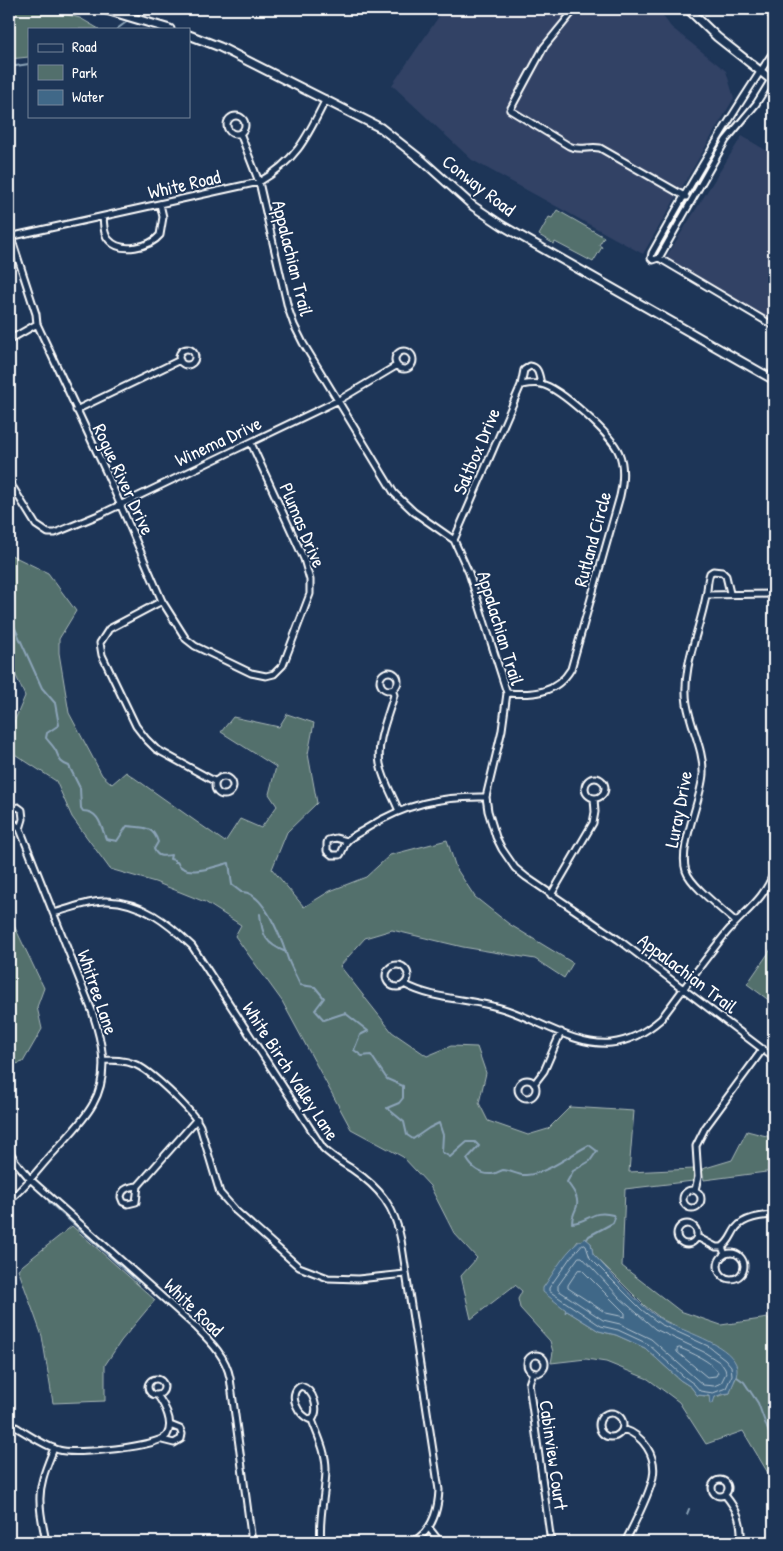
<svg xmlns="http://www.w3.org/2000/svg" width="783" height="1551" viewBox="0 0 783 1551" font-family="'Patrick Hand',sans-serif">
	<rect width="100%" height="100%" fill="#1d3557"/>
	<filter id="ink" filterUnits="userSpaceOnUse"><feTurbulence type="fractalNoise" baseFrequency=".02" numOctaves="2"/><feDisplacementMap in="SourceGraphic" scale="10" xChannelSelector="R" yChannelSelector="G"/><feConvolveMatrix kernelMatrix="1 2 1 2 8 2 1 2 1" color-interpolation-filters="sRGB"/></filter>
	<g filter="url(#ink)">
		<path fill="#314265" d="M444,9H658L671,27L726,71L734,98L643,254L472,160L392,85Z
			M742,136L774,155V329L661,265Z"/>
		<path fill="#526f6c" stroke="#a8b7b6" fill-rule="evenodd" d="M9,9H46L80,18L99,29H29V57L9,59Z
			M557,210L604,237L599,245L602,247L593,262L555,242L554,244L539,235L549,217L552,218Z
			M9,552L11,555L48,573L76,611L59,639V653L69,713L102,775L112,784L126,772L225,842L240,819L261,828L277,806L269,794L276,767L221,732L233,717L279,727L287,714L314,723L308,754L317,803L287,832L272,869L304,907L330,891L366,877L390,855L447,840L456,868L475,897L509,924L573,963L564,978L535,959L463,947L392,930L365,938L340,966L392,1032L427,1056L451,1046L477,1047L486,1073L479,1103L488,1121L528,1135L548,1129L570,1107L634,1111L629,1172L694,1169L693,1181L625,1189L622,1266L680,1311L721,1325L768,1318L774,1323V1483L743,1431L706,1444L679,1402L648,1379L606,1362L586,1359L551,1363L553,1352L550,1341L520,1308L518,1299L522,1291L515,1285L471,1319L461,1276L477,1258L454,1233L430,1186L403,1157L351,1129L282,1001L235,936L241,925L205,902L155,882L110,869L72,817L56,781L13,753L9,756V734L25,696L9,660ZM578,1241L591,1243L593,1254L645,1306L663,1320L678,1327L737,1376L732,1386L730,1393L715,1397L697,1395L691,1387L680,1380L645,1348L616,1335L599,1331L567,1311L565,1312L566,1310L543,1288Z
			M9,915L44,988L37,1007L42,1029L23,1062L9,1066Z
			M774,945V1004L747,984Z
			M747,1131L774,1138V1171L704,1180L702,1169L732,1160Z
			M72,1226L155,1300L121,1341L105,1365V1401L53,1403L42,1336L18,1269Z"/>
		<path fill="#406888" stroke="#8ca4b8" d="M585,1238L591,1243L593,1254C613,1275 639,1307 664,1321C682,1331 727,1343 736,1364C740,1375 732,1383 730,1393L722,1394L715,1397L713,1403L710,1404L709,1396L697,1395L691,1387L680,1380L645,1348L616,1335L599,1331L567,1311L565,1313L566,1310L543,1292V1288C555,1271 567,1247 585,1238Z"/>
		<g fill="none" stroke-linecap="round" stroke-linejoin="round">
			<path stroke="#b3c3cf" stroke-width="1" d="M583,1244L586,1246L590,1258L642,1310L660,1324L708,1346L725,1359L731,1366L732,1375L726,1388L713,1393L700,1391L694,1384L683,1376L648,1344L618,1330L601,1326L549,1291V1288L570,1258Z
				M579,1257H582L620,1298L655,1329L704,1352L721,1363L725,1369L726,1373L721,1383L714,1386L703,1385L651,1339L620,1324L603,1320L558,1290V1286Z
				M582,1270L625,1313V1317L606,1313L568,1288V1285L578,1270Z
				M680,1348C692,1353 711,1361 718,1372L716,1376L707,1377L677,1352V1349Z"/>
			<path stroke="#8ca4b8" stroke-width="2" d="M135,16L141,12L156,9
				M117,29L129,20
				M9,67L29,64
				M9,615L42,688L55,703L59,725L47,733L46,738C49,742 54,747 56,751C60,760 59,762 69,766L80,788L81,808L83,811C99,811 101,826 106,839L117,841L127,826C142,828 153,825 158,842L154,849C158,858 163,856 171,855L170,859L174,860L175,862H177C185,879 215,866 229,863L232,885L241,892C263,890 281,938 287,956C290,966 296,975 300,985L315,987L324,998L315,1010L324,1020L345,1013L368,1031L360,1035L354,1050L362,1056L371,1055L387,1079L403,1086V1098L399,1103L387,1108L404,1122L407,1135L413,1139L429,1128L439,1123L443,1135L442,1152L450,1157L467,1142H475L479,1146L467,1159C472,1168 481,1175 492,1174C496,1174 499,1171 503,1170C511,1170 518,1176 526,1175C547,1174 570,1155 589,1145L597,1151L590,1161L573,1171L567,1182C574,1191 581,1200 575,1211C573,1216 572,1217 572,1223C589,1222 592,1209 613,1215L615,1218L613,1223L589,1236L587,1239
				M260,914C262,936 266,944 286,952
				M49,1202L138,1282
				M737,1377L744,1382L758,1403L770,1436L774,1443
				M687,1514L689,1509"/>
			<defs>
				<path id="street" d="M575,9L544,47L510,110L569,146C579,151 589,146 600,148L686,197
					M774,51C730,116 690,184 652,253L651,258L653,260L659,258L726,140L756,104L774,75
					M227 125a9 9 0 1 1 18 0a9 9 0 1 1-18 0Z
					M240,133L259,182L288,308L294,325L303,343L394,493L414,512L454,540L469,573L507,693L502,730L486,797L488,811L496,837L502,849L515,868L526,877L619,940L774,1058
					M103,217C104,224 103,234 109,240C121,254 150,247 160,235L163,217L160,204
					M9,237L259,182C297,160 307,137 326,99
					M11,237L36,314L37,324L107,474L162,601L186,639L195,646L251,673L266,676L274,674L283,665L310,594V580L304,559L251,443
					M659,258L774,326
					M9,340L37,324
					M179 357a8 8 0 1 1 16 0a8 8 0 1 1-16 0Z
					M395 360a9 9 0 1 1 18 0a9 9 0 1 1-18 0Z
					M521,385L524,370L530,366C539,367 539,376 541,384
					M76,410L180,360
					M9,481L36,525L48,533H55L101,514L339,400L396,366
					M454,540L521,385C527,384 535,383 541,384C560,388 612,435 619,453C625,467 623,482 620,496L571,669C556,694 533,695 507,693
					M730,593L726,576L722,572L713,571L710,573C707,581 708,588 706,596C700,630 681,668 687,704C691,728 704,750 703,774C701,802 678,847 686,871C691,886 723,910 736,922
					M706,595L774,594
					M162,601L109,629L100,643L102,655L136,726L146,739L156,749L216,782
					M380 681a9 9 0 1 1 18 0a9 9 0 1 1-18 0Z
					M392,690L394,695C388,717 376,741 380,764C383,780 393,796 399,811
					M215 786a9 9 0 1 1 18 0a9 9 0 1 1-18 0Z
					M585 788a10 10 0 1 1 20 0a10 10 0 1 1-20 0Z
					M9,810L18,807L22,810L23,819L20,829
					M9,818L20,829L92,1011C102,1041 110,1074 93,1104C83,1122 67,1137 54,1152C39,1168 26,1187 9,1200
					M347,841L336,838L328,840L327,843V851L332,855H340C343,851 344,845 347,841C352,836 361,832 367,828C405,804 442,796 486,797
					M551,895L593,823L595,812L594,798
					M53,913C70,909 90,900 107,901C142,902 168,923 192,946L323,1148C332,1157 341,1162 352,1169C380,1188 395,1207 401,1240L439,1490C438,1512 432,1532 412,1542
					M386 976a11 11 0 1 1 22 0a11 11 0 1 1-22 0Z
					M404,984C435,1001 473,998 507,1010C540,1021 575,1046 611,1043C631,1041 646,1032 661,1019C683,990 704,960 727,932C744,912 766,898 774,871
					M103,1060C114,1060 124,1060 134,1064C149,1069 193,1111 200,1126L220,1193L236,1211L299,1267L328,1278L358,1279L405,1274
					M518 1089a9 9 0 1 1 18 0a9 9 0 1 1-18 0Z
					M534,1084L544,1071L561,1032
					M9,1150L15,1161L30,1179L197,1328C212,1343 226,1357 230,1378L252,1542
					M138,1186L197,1119
					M138,1186L136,1202L128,1204L123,1202L121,1197C122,1188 130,1187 138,1186Z
					M695,1190L698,1177L696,1146L705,1128L763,1049
					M683 1199a9 9 0 1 1 18 0a9 9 0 1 1-18 0Z
					M677 1234a10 10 0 1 1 20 0a10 10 0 1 1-20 0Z
					M697,1237L716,1247H722
					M718 1266a13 13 0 1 1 26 0a13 13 0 1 1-26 0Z
					M725,1254L722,1247C730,1242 731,1235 736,1228C745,1217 762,1216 774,1215
					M527 1364a9 9 0 1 1 18 0a9 9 0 1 1-18 0Z
					M533,1372L529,1384L551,1542
					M148 1387a8 8 0 1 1 16 0a8 8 0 1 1-16 0Z
					M599 1425a12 12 0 1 1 24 0a12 12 0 1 1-24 0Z
					M312,1420C320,1410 314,1390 301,1386C286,1393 299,1418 312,1420C318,1436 326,1452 326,1469C326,1493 318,1517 321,1542
					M9,1423C25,1432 42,1445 59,1450C74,1455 159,1447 167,1435C174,1423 165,1406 158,1396
					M623,1429C643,1435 657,1456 653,1477C650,1494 633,1526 625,1542
					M162,1440L174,1443L181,1439L182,1434L180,1429L170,1425
					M712 1488a8 8 0 1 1 16 0a8 8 0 1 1-16 0Z
					M725,1495C738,1511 742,1521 741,1542
					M429,1528L440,1542
					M46,1542C44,1529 40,1516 40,1502C39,1483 47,1466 54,1448"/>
				<path id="secondary" d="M103,9L170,29
					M688,9L717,37L774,82
					M189,35L220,47L381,128L423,161L473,206L503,226L774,380"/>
				<path id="highway" d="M767,9L774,15"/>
			</defs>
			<use href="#street" stroke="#fff" stroke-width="9"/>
			<use href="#secondary" stroke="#fff" stroke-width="11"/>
			<use href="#highway" stroke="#fff" stroke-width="12"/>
			<use href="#street" stroke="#1d3557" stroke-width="5"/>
			<use href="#secondary" stroke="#1d3557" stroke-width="7"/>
			<use href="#highway" stroke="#6b6f75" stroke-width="9"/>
		</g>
	</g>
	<g text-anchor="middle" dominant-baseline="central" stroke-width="4" stroke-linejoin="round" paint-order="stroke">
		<g font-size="19" fill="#fff" stroke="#1d3557">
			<text transform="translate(184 184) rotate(-13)">White Road</text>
			<text transform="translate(479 185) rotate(38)">Conway Road</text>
			<text transform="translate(293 258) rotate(76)">Appalachian Trail</text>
			<text transform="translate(218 441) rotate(-25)">Winema Drive</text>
			<text transform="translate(476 451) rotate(-67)">Saltbox Drive</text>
			<text transform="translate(124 479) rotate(65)">Rogue River Drive</text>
			<text transform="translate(303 525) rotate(67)">Plumas Drive</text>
			<text transform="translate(592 539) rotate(-75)">Rutland Circle</text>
			<text transform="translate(501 628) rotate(73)">Appalachian Trail</text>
			<text transform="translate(678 809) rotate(-79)">Luray Drive</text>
			<text transform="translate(688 973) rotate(37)">Appalachian Trail</text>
			<text transform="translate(98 992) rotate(71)">Whitree Lane</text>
			<text transform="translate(291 1071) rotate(57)">White Birch Valley Lane</text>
			<text transform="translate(194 1307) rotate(44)">White Road</text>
			<text transform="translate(554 1455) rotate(82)">Cabinview Court</text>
		</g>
	</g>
	<rect width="783" height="1551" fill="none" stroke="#1d3557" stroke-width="30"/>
	<rect x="15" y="15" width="753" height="1521" fill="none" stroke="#fff" stroke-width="2" filter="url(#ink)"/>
	<rect x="28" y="28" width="162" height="90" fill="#1d3557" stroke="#77869a"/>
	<rect x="38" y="44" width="25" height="8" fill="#1d3557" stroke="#77869a"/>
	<text x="72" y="52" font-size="15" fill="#ffffff">Road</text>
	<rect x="38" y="65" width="25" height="15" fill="#526f6c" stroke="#77869a"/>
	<text x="72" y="78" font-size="15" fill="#ffffff">Park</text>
	<rect x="38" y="90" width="25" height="15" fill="#406888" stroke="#77869a"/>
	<text x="72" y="102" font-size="15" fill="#ffffff">Water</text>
</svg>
